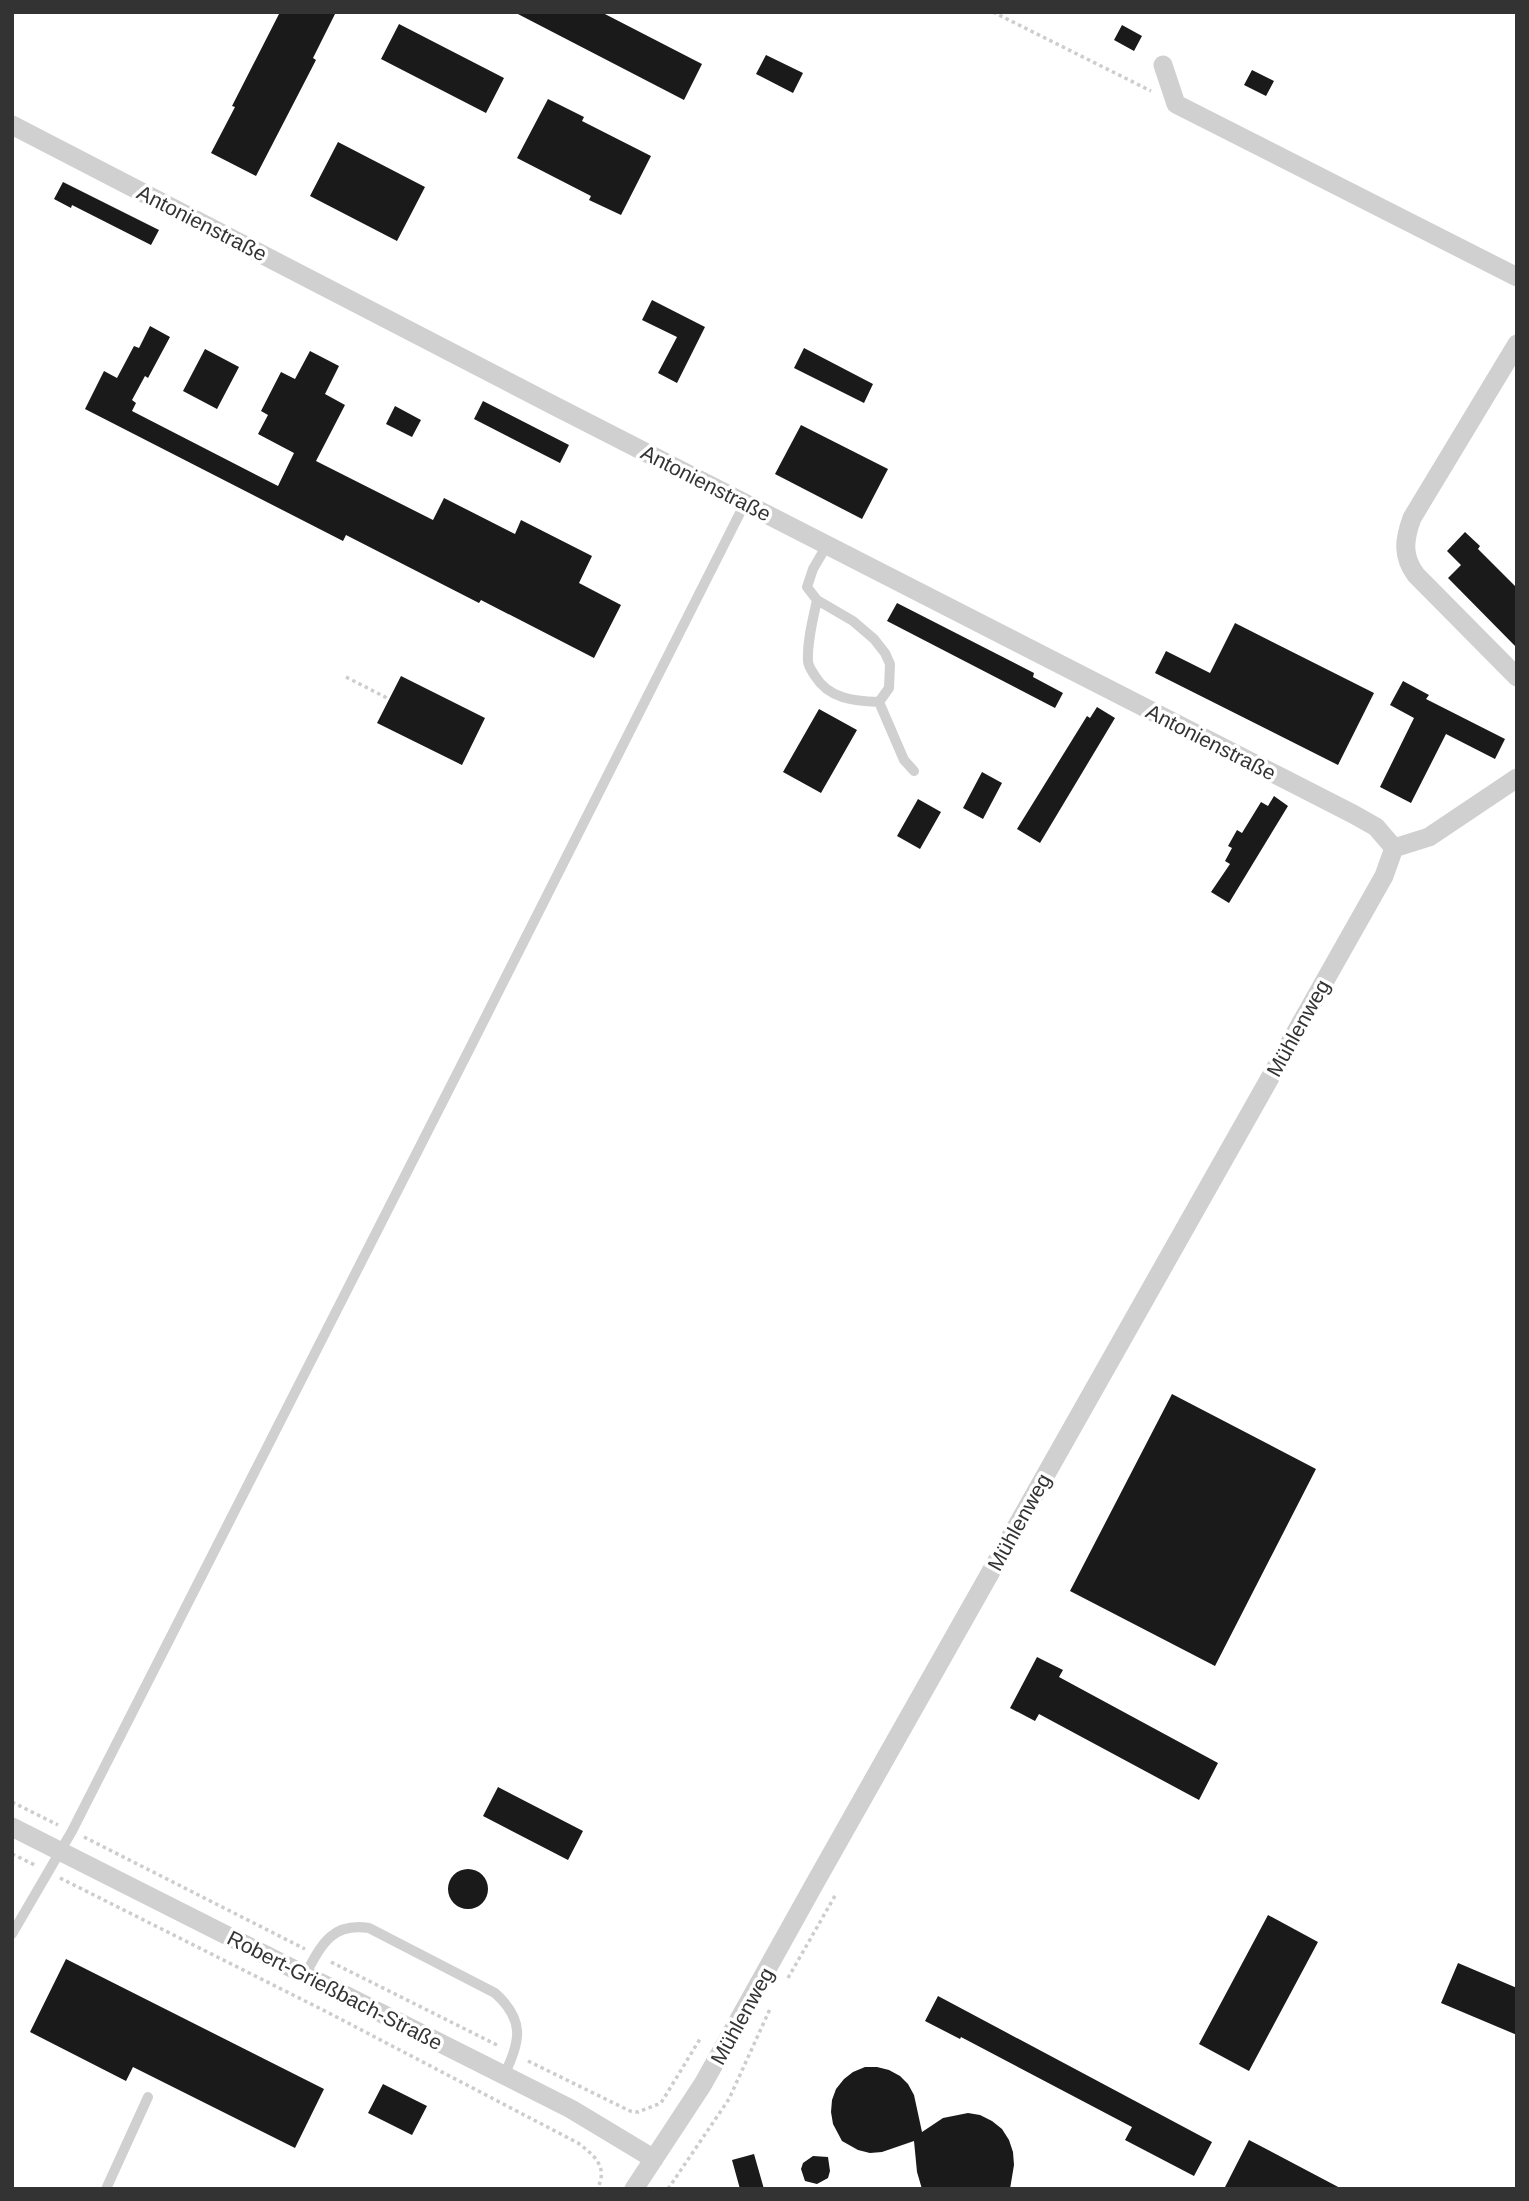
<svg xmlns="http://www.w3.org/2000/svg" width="1529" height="2201" viewBox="0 0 1529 2201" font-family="Helvetica,sans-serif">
	<rect width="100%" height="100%" fill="#fff"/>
	<path fill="#1a1a1a" d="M280,12H336L313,58L316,60L256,176L211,153L235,107L232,106Z
		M514,12H601L702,64L684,100Z
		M399,24L504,78L486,113L381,59Z
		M1122,25L1142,36L1134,51L1114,40Z
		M766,55L803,73L793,93L756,74Z
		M1252,70L1274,81L1266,96L1244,85Z
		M548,99L584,117L582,121L651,156L621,215L589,200L591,196L517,158Z
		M338,142L425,187L397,241L310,196Z
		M63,182L159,230L151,245L72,205L71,208L54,199Z
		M652,300L705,327L677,383L658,373L677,337L642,320Z
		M150,326L170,337L148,378L145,376L132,400L136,403L132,411L278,486L294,453L258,434L268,415L261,411L281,372L295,379L310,351L339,366L325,394L345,405L316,461L433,520L444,498L515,534L521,520L592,556L579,583L621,605L594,658L481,600L479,603L346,535L343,541L85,409L104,371L117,378L134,346L139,348Z
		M804,348L873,384L864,403L794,368Z
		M205,349L239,367L217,409L183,391Z
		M483,401L569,445L560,463L474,419Z
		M395,406L421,420L412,437L386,424Z
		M801,425L888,469L862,519L775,474Z
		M1465,532L1480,546L1478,549L1517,588V648L1448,578L1461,565L1447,551Z
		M897,603L1034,673L1033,677L1063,693L1055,708L887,621Z
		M1235,623L1374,693L1338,765L1155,673L1166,651L1210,673Z
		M401,676L485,718L462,765L377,723Z
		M1403,681L1429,695L1426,699L1505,739L1495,759L1446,734L1411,803L1380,787L1414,718L1390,705Z
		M1097,707L1115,718L1040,843L1017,829L1087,716L1090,718Z
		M819,709L857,730L821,793L783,772Z
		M982,772L1002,783L983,819L963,808Z
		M1274,796L1288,806L1229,903L1211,892L1230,864L1225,861L1232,848L1228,846L1237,830L1242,833L1261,802L1268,806Z
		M918,799L941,812L920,849L897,836Z
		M1172,1394L1316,1469L1215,1666L1070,1591Z
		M1037,1657L1063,1670L1059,1677L1218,1763L1199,1800L1039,1714L1035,1721L1010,1708Z
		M498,1787L583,1831L568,1860L483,1816Z
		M448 1889a20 20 0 1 1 40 0a20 20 0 1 1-40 0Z
		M1268,1915L1318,1942L1249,2071L1199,2044Z
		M66,1959L324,2089L295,2148L133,2067L126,2081L30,2032Z
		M1458,1963L1517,1988V2035L1441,2003Z
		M938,1996L1212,2142L1194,2176L1125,2140L1132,2127L961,2037L960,2039L925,2021Z
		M865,2067H877L889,2070L900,2076L908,2084L914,2095L922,2132L943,2118L968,2113L980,2115L992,2121L1002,2129L1009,2140L1013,2152L1014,2165L1010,2189H922L917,2172L914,2141L882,2152L870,2153L858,2150L842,2141L833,2124L831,2112L832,2100L836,2089L844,2079L853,2072Z
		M383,2084L427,2106L412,2135L368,2113Z
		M1249,2140L1342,2189H1224Z
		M754,2154L764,2189H740L732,2160Z
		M813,2156L828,2157L830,2171L828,2178L817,2184L805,2181L801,2169L803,2163Z"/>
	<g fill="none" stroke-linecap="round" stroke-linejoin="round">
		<path stroke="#cdcdcd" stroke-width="3.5" stroke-dasharray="3.5 3.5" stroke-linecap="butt" d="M993,12L1151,91
			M346,677L389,699
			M12,1802L58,1825
			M84,1837L305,1949
			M12,1854L35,1865
			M60,1878L325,2011L578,2143C594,2155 609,2167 597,2189
			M331,1962L499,2046
			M788,1978L836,1894
			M528,2061L630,2111L638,2112L661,2103L700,2039
			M668,2189L729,2099L770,2009"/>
		<path stroke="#d0d0d0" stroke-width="10" d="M817,600C813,619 807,641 808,661C808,666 812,671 815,676C829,699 854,701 879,702L889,688L890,664L885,653L874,639L853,621L817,600L807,587L813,569L827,545
			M879,702L904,760L914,771
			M12,1934L72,1831L471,1046L745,503
			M305,1975C321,1946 331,1922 369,1928L495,1993C525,2020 521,2041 504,2075
			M106,2189L148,2097"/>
		<path stroke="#d0d0d0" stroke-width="19" d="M1163,65L1176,104L1517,277
			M12,125L549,403L1353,814L1376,827L1394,848
			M1517,344L1412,518C1404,540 1402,556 1416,575L1517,677
			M1394,848L1429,837L1517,778
			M12,1827L571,2109L654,2159
			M634,2189L703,2084L815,1883L1384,876L1394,848"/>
	</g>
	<g text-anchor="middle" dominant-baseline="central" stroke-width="7" stroke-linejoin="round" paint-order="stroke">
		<g font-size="21" fill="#333" stroke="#fff">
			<text transform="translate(202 223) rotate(27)">Antonienstraße</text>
			<text transform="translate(706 483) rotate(27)">Antonienstraße</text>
			<text transform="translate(1211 742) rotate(27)">Antonienstraße</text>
			<text transform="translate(1298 1028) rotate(-61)">Mühlenweg</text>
			<text transform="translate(1019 1522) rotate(-61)">Mühlenweg</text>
			<text transform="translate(335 1990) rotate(27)">Robert-Grießbach-Straße</text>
			<text transform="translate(742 2016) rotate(-61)">Mühlenweg</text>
		</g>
	</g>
	<rect width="1529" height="2201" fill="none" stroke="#333333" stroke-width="28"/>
</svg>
